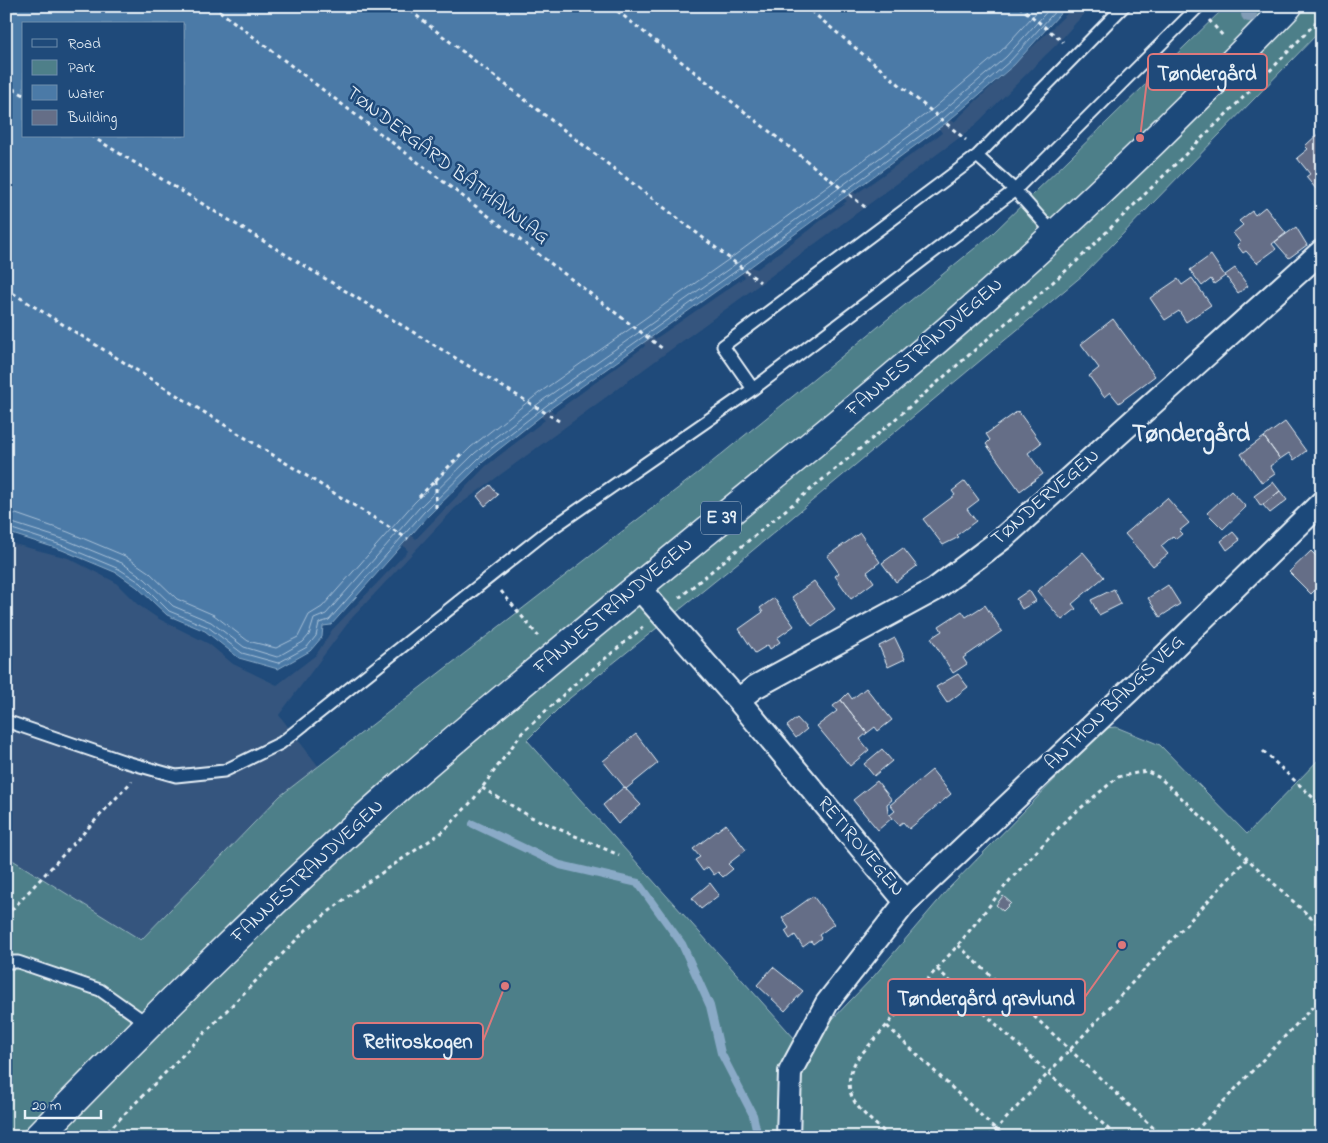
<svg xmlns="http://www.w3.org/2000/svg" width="1328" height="1143" viewBox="0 0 1328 1143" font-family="'Indie Flower',sans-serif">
	<rect width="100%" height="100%" fill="#1f4a7a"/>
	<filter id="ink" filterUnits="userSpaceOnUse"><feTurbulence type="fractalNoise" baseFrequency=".02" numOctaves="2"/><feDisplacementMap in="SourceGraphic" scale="10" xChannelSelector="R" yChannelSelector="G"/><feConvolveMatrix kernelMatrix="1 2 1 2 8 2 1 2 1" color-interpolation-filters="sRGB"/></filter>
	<g filter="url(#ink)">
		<path fill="#34557e" d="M1075,6H1091L1056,45L970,130L455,508L351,619L279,715L319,767L280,796L141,940L6,856V582L10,543L68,558L115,582L137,604L159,619L209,644L233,664L277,685L316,655L332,630L408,551L403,545L411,535L416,539L486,466L545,420L540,416L550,409L554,413L645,346L643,341L652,335L655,339L745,277L741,273L750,267L757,269L847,201L843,198L852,191L856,194L942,133L939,128L950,120L954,122Z"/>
		<path fill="#4e7f89" stroke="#9bb8c0" d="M1226,6H1322V29L1083,275L740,561L565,702L527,740L804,1049L874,976L949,888L1105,728L1116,727L1160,745L1247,834L1322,756V1137H6V856L141,940L280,796L712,462L991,235Z"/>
		<path fill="#4b7aa7" stroke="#8aaac7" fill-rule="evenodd" d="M6,6H1067L1014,65L946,123L746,270L550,409L483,462L428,516L331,625L323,626L322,637L310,651L278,669L239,658L205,631L167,615L137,587L117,573L62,550L6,532ZM24,24H184V136H24Z"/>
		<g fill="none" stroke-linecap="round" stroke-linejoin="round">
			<path stroke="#a9c1d8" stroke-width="1" d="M6,513L16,514L68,532L125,556L150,573L177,599L214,615L248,641L276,648L298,637L309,615L322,607L414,503L471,447L539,393L735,255L934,108L1001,51L1042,6
				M6,521L66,540L122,563L145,579L173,606L211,622L244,647L277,657L303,642L309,635L314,619L326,614L419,508L475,453L543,400L740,261L939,114L1006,57L1052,6
				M6,527L64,546L119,569L141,583L169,611L208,627L242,653L278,663L307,647L316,636L319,623L329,620L424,512L479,458L547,405L743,266L943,119L1010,61L1060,6"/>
			<path stroke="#8aaac7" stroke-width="8" d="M473,824L560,865L638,883L682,944L710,1006L721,1053L753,1115L758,1137"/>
		</g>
		<path fill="#656e87" stroke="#e8f1f8" d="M1322,130V196L1306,177L1310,174L1297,158L1308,149L1305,146Z
			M1265,207L1286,233L1272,244L1276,249L1257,263L1246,251L1243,253L1237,245L1240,242L1233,233L1243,225L1239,221L1252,211L1255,215Z
			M1296,227L1307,245L1289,258L1275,242Z
			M1211,255L1225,276L1214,284L1211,279L1202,286L1190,270Z
			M1235,268L1248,286L1238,293L1225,275Z
			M1192,278L1211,305L1186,322L1179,311L1165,320L1150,298L1178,279L1182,285Z
			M1113,319L1155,376L1119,403L1110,392L1104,397L1089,376L1099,368L1081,344Z
			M1018,411L1041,443L1028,453L1043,474L1020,491L986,444L990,440L986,434Z
			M1285,422L1306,451L1294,460L1289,453L1280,459L1264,437Z
			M1264,437L1280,459L1270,466L1275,474L1262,483L1241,454Z
			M965,481L979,500L967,509L976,521L957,535L959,537L943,545L923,519L955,495L952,491Z
			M1273,482L1280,491L1261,506L1254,496Z
			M490,485L498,495L485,506L477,496Z
			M1231,491L1246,507L1223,529L1207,513Z
			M1280,491L1287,500L1270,513L1263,505Z
			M1167,498L1189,523L1179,531L1182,534L1176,539L1173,536L1161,546L1168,554L1153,566L1125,534Z
			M1233,532L1240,540L1227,550L1221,541Z
			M860,533L880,562L867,572L874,582L851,599L835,576L839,573L827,556Z
			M903,548L917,566L896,582L882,563Z
			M1311,551L1322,562V583L1311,594L1289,572Z
			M1083,552L1104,577L1072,604L1076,609L1062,620L1037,591Z
			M814,581L835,609L812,626L792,597Z
			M1168,585L1180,604L1160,617L1148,598Z
			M1114,589L1121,604L1099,615L1091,600Z
			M1029,590L1036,601L1022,609L1016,599Z
			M774,598L794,626L777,638L780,642L770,649L768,645L755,653L739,629L763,612L760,608Z
			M985,605L1002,631L963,658L967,664L953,673L931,638L942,631L939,626L962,611L966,617Z
			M895,638L905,659L888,667L879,646Z
			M958,674L968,687L947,703L936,687Z
			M866,688L892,720L878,731L875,727L867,733L841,700L848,693L852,699Z
			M841,700L867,733L860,739L869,750L850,766L817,726L837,711L833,706Z
			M797,718L807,729L796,738L787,726Z
			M636,734L658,763L626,789L603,761Z
			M882,749L892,761L874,776L864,764Z
			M932,770L951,794L909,829L903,822L899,825L890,815L895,811L890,805Z
			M877,781L892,800L887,804L888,813L892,818L878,830L853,800Z
			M624,787L641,805L618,824L603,805Z
			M726,824L746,850L728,864L733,869L723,877L718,872L714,875L708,867L703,871L695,860L700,857L693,849Z
			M710,883L719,895L701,909L692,898Z
			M813,896L834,924L819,935L821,938L813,944L811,941L803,947L795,935L790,939L785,931L789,928L782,918Z
			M1003,896L1011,903L1003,911L996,905Z
			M773,967L803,991L785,1011L757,985Z"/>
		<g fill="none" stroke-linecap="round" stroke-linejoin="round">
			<defs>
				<path id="lane" d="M1124,6L977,156L723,346L753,389L1015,190L1199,6
					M977,156L1015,190L1055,235
					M6,721L126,762L176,776L224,771L281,743L545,533L753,389
					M6,962H18L100,990L148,1024"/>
				<path id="street" d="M637,586L738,700L906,902L827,1003L790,1072L788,1137
					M738,700L755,687L934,590L1003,538L1322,251
					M906,902L1129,691L1322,502"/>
				<path id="highway" d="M38,1137C154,1018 272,899 397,789C557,650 724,519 886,383C1027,265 1161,138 1288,6"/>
			</defs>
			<use href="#lane" stroke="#e8f1f8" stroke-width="15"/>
			<use href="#street" stroke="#e8f1f8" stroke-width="26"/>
			<use href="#highway" stroke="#e8f1f8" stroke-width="31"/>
			<path stroke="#e8f1f8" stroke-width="3" stroke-dasharray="4 4" stroke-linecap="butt" d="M213,6L663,349
				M404,6L760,282
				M611,6L865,207
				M805,6L966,140
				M1019,6L1063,42
				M1209,20L1223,36
				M6,85L24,95
				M91,136L559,421
				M6,289L408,539
				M436,480V512
				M419,497L461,454
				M501,591L538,636
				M679,598L885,428L1076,262L1265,76L1322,16
				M1263,751L1322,806
				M482,788L531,817L619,855
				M6,916L132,781
				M958,945L1163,1137
				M937,969L1117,1137
				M887,1026L1004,1137
				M102,1137L306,930L356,890L444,831L473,800L522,733L576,683L643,627
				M890,1137C864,1113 835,1097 857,1059L958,945L1010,880L1064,822L1118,777L1146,771L1160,778L1322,928
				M989,1137L1247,859
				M1190,1137L1322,997"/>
			<use href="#lane" stroke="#1f4a7a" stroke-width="11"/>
			<use href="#street" stroke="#1f4a7a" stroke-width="22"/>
			<use href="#highway" stroke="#1f4a7a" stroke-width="28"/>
		</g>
		<circle fill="#819cb6" cx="1249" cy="14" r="8"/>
	</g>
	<g text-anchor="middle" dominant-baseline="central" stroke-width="5" stroke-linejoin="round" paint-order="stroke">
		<rect fill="#1f4a7a" stroke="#acbfd2" stroke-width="1" x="701" y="501.5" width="40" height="33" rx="4"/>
		<g font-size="19" font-weight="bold" fill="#e8f1f8">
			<text x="721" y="518">E 39</text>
		</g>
		<g font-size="20" fill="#e8f1f8" stroke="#1f4a7a">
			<text transform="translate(447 166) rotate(37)">TØNDERGÅRD BÅTHAVNLAG</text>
			<text transform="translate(925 348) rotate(-41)">FANNESTRANDVEGEN</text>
			<text transform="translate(1046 498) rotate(-41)">TØNDERVEGEN</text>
			<text transform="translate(614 607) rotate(-40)">FANNESTRANDVEGEN</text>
			<text transform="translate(1115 703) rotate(-44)">ANTHON BANGS VEG</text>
			<text transform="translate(860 847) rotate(50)">RETIROVEGEN</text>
			<text transform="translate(308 872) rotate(-43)">FANNESTRANDVEGEN</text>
		</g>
		<g font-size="25" font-weight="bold" fill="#e8f1f8" stroke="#1f4a7a">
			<text x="1191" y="435">Tøndergård</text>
		</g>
	</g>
	<path fill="none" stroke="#dd787b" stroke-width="2" d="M1140 138L1148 72M1122 945L1085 997M505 986L483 1041"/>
	<g fill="#dd787b" stroke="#1f4a7a" stroke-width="2">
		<circle cx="1140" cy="138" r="5"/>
		<circle cx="1122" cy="945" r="5"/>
		<circle cx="505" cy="986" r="5"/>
	</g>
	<g fill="#1f4a7a" stroke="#dd787b" stroke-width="2">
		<rect x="1148" y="54" width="119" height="36" rx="5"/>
		<rect x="888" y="979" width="197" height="36" rx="5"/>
		<rect x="353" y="1023" width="130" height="36" rx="5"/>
	</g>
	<g font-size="21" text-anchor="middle" font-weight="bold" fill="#e8f1f8">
		<text x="1207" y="80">Tøndergård</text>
		<text x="986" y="1005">Tøndergård gravlund</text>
		<text x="418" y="1048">Retiroskogen</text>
	</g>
	<rect width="1328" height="1143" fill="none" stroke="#1f4a7a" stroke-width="25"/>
	<rect x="12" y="12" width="1303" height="1118" fill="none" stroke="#e8f1f8" stroke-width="2" filter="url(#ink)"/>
	<rect x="22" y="22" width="162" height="115" fill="#1f4a7a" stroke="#6f8dac"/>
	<rect x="32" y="39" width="25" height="8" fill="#1f4a7a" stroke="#6f8dac"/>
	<text x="68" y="48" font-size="15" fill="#e8f1f8">Road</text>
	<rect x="32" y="60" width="25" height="15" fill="#4e7f89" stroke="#6f8dac"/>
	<text x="68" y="72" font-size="15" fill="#e8f1f8">Park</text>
	<rect x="32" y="85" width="25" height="15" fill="#4b7aa7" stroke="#6f8dac"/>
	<text x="68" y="98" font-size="15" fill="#e8f1f8">Water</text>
	<rect x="32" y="110" width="25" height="15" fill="#656e87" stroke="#6f8dac"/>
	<text x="68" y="122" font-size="15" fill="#e8f1f8">Building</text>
	<path d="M25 1110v8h76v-8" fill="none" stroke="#e8f1f8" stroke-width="2.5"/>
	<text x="32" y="1110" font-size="15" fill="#e8f1f8" stroke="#1f4a7a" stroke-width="4" paint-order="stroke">20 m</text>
</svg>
